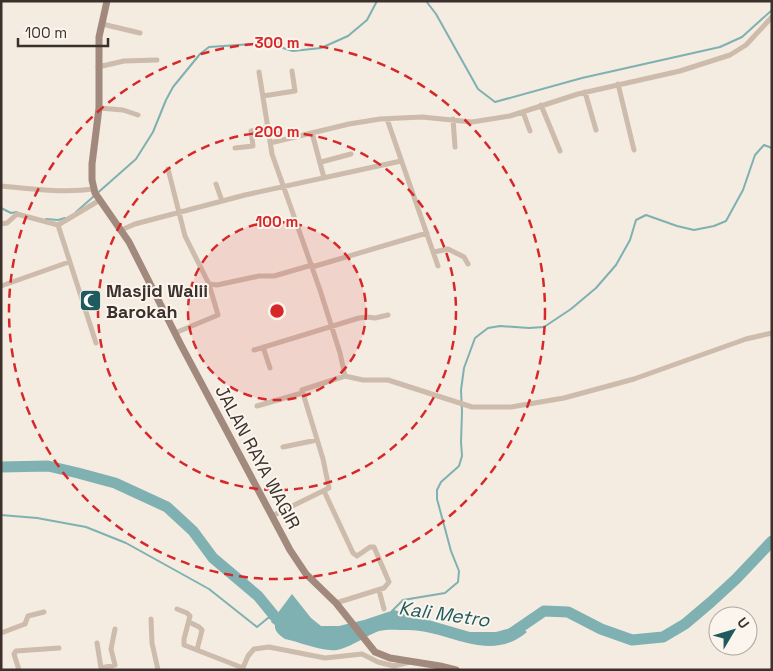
<svg xmlns="http://www.w3.org/2000/svg" width="773" height="671" viewBox="0 0 773 671" font-family="'Space Grotesk',sans-serif">
	<rect width="100%" height="100%" fill="#f4ebe1"/>
	<path fill="#7fb0b2" d="M292,594L311,618L321,626H339L364,620L394,610L470,632H496L519,626L527,632C488,665 448,629 406,630C398,630 387,629 379,631C366,636 354,645 341,649C326,654 301,642 285,639C280,636 274,631 275,625L271,622Z"/>
	<g fill="none" stroke-linecap="round" stroke-linejoin="round">
		<path stroke="#7fb0b2" stroke-width="2" d="M426,1L436,14L478,89L495,102L582,78L720,47L742,37L772,10
			M1,208L11,213L17,212
			M76,212L136,159L153,132L166,100L173,87L200,54L209,47L266,43L293,51L321,48L348,36L367,20L377,1
			M46,219L58,220L65,218
			M1,515L37,518L86,527L126,543L209,589L257,627L268,618H276
			M392,611L403,600L445,593L458,582L459,571L451,551L437,499V490L441,482L459,466L462,456L461,442L462,412L461,390L464,368L475,338L488,328L500,326L529,328L544,327L571,309L596,288L616,265L630,240L636,220L646,215L677,226L694,230L714,226L726,221L743,190L755,155L764,145L772,148"/>
		<path stroke="#7fb0b2" stroke-width="11" d="M1,467L48,466L78,473L115,483L167,507L193,531L213,558L258,596L276,618L288,624
			M509,635L544,611L568,612L601,629L632,640L663,637L685,624L711,602L736,579L772,541"/>
		<path stroke="#cdbbac" stroke-width="5" d="M102,24L140,33
			M98,67L124,61L157,60
			M259,72L272,154L320,290L340,353L345,376L302,390L323,459L329,488L272,516
			M618,84L634,150
			M585,92L596,130
			M263,96L295,91L292,71
			M541,105L560,151
			M99,108L123,110L138,115
			M523,112L530,131
			M387,119L438,266
			M453,119L455,147
			M312,133L324,178
			M270,143L349,124L380,119L422,117L472,122L510,116L578,94L680,71L730,55L746,45L772,17
			M235,148L253,146L251,131L267,127
			M321,162L351,154
			M168,169L185,236L209,284L217,285L259,276H274L312,265
			M216,184L222,201
			M1,186C32,189 63,193 94,189
			M1,224L7,223L17,214L58,225L100,200
			M58,225L96,343
			M121,230L135,224L245,195L401,161
			M434,252L448,249L464,257L468,264
			M312,267L427,233
			M1,286L69,262
			M175,333L218,315L209,284
			M263,347L270,368
			M254,350L359,318L367,317L375,318L388,315
			M345,376L363,380H388L472,407H511L564,398L634,379L746,339L772,333
			M257,406L302,393
			M283,447L317,440
			M324,491L353,553L357,556L370,547H374L389,582L384,588L336,603
			M379,590L384,609
			M177,609L187,613L190,616L184,639V645L243,668
			M151,619L152,643L158,670
			M189,622L199,627L202,630L197,650
			M1,633L25,624L28,616L44,612
			M97,643L101,668
			M19,670L14,654L16,651L59,648
			M101,670V668L115,665L111,649L115,629
			M242,670L248,656L254,649L269,647L325,658L362,654L378,662L394,666L410,662"/>
		<path stroke="#a18a7d" stroke-width="7" d="M107,1L99,37V108L92,164V180L95,193L129,242L181,345L247,469L290,550L306,574L336,603L375,652L390,658L440,666L456,670"/>
	</g>
	<circle cx="277" cy="311" r="89" fill="#d62828" fill-opacity=".12"/>
	<g fill="none" stroke="#d62828" stroke-width="2.5" stroke-dasharray="9 6">
		<circle cx="277" cy="311" r="89"/>
		<circle cx="277" cy="311" r="179"/>
		<circle cx="277" cy="311" r="268"/>
	</g>
	<defs>
		<symbol id="mosque-square" viewBox="-11 -11 22 22"><rect x="-9" y="-9" width="18" height="18" rx="4" fill="#1f5a5e" stroke="#fbf5ee"/><path d="M3.5-4.9A6 6 0 1 0 3.5 4.9A5 5 0 1 1 3.5-4.9Z" fill="#fff"/></symbol>
	</defs>
	<g fill-rule="evenodd">
		<use href="#mosque-square" x="78" y="288" width="25" height="25"/>
	</g>
	<g text-anchor="middle" dominant-baseline="central" stroke-width="4" stroke-linejoin="round" paint-order="stroke">
		<g font-size="18" font-weight="bold" fill="#3b302b" stroke="#fbf5ee" text-anchor="start">
			<text x="106" y="290">Masjid Walii<tspan x="106" dy="21">Barokah</tspan></text>
		</g>
		<g font-size="18" fill="#3b302b" stroke="#fbf5ee">
			<text transform="translate(258 457) rotate(62)">JALAN RAYA WAGIR</text>
		</g>
		<g font-size="19" font-style="italic" fill="#1f5a5e" stroke="#fbf5ee">
			<text transform="translate(444 614) rotate(8)">Kali Metro</text>
		</g>
	</g>
	<circle cx="277" cy="311" r="8" fill="#d62828" stroke="#fbf5ee" stroke-width="2.5"/>
	<g font-size="15" text-anchor="middle" font-weight="bold" fill="#d62828" stroke="#fbf5ee" stroke-width="4" stroke-linejoin="round" paint-order="stroke">
		<text x="277" y="48">300 m</text>
		<text x="277" y="137">200 m</text>
		<text x="277" y="227">100 m</text>
	</g>
	<rect width="773" height="671" fill="none" stroke="#3b302b" stroke-width="5"/>
	<g transform="translate(733 631) rotate(52)"><circle r="24" fill="#fbf5ee" stroke="#aea6a0"/>
	<path d="M0-4L9 19L0 12L-9 19Z" fill="#1f5a5e"/>
	<text y="-8" font-size="14" font-weight="bold" text-anchor="middle" fill="#3b302b">U</text>
	</g>
	<path d="M18 38v8h90v-8" fill="none" stroke="#3b302b" stroke-width="2.5"/>
	<text x="25" y="38" font-size="15" fill="#3b302b" stroke="#fbf5ee" stroke-width="4" paint-order="stroke">100 m</text>
</svg>
